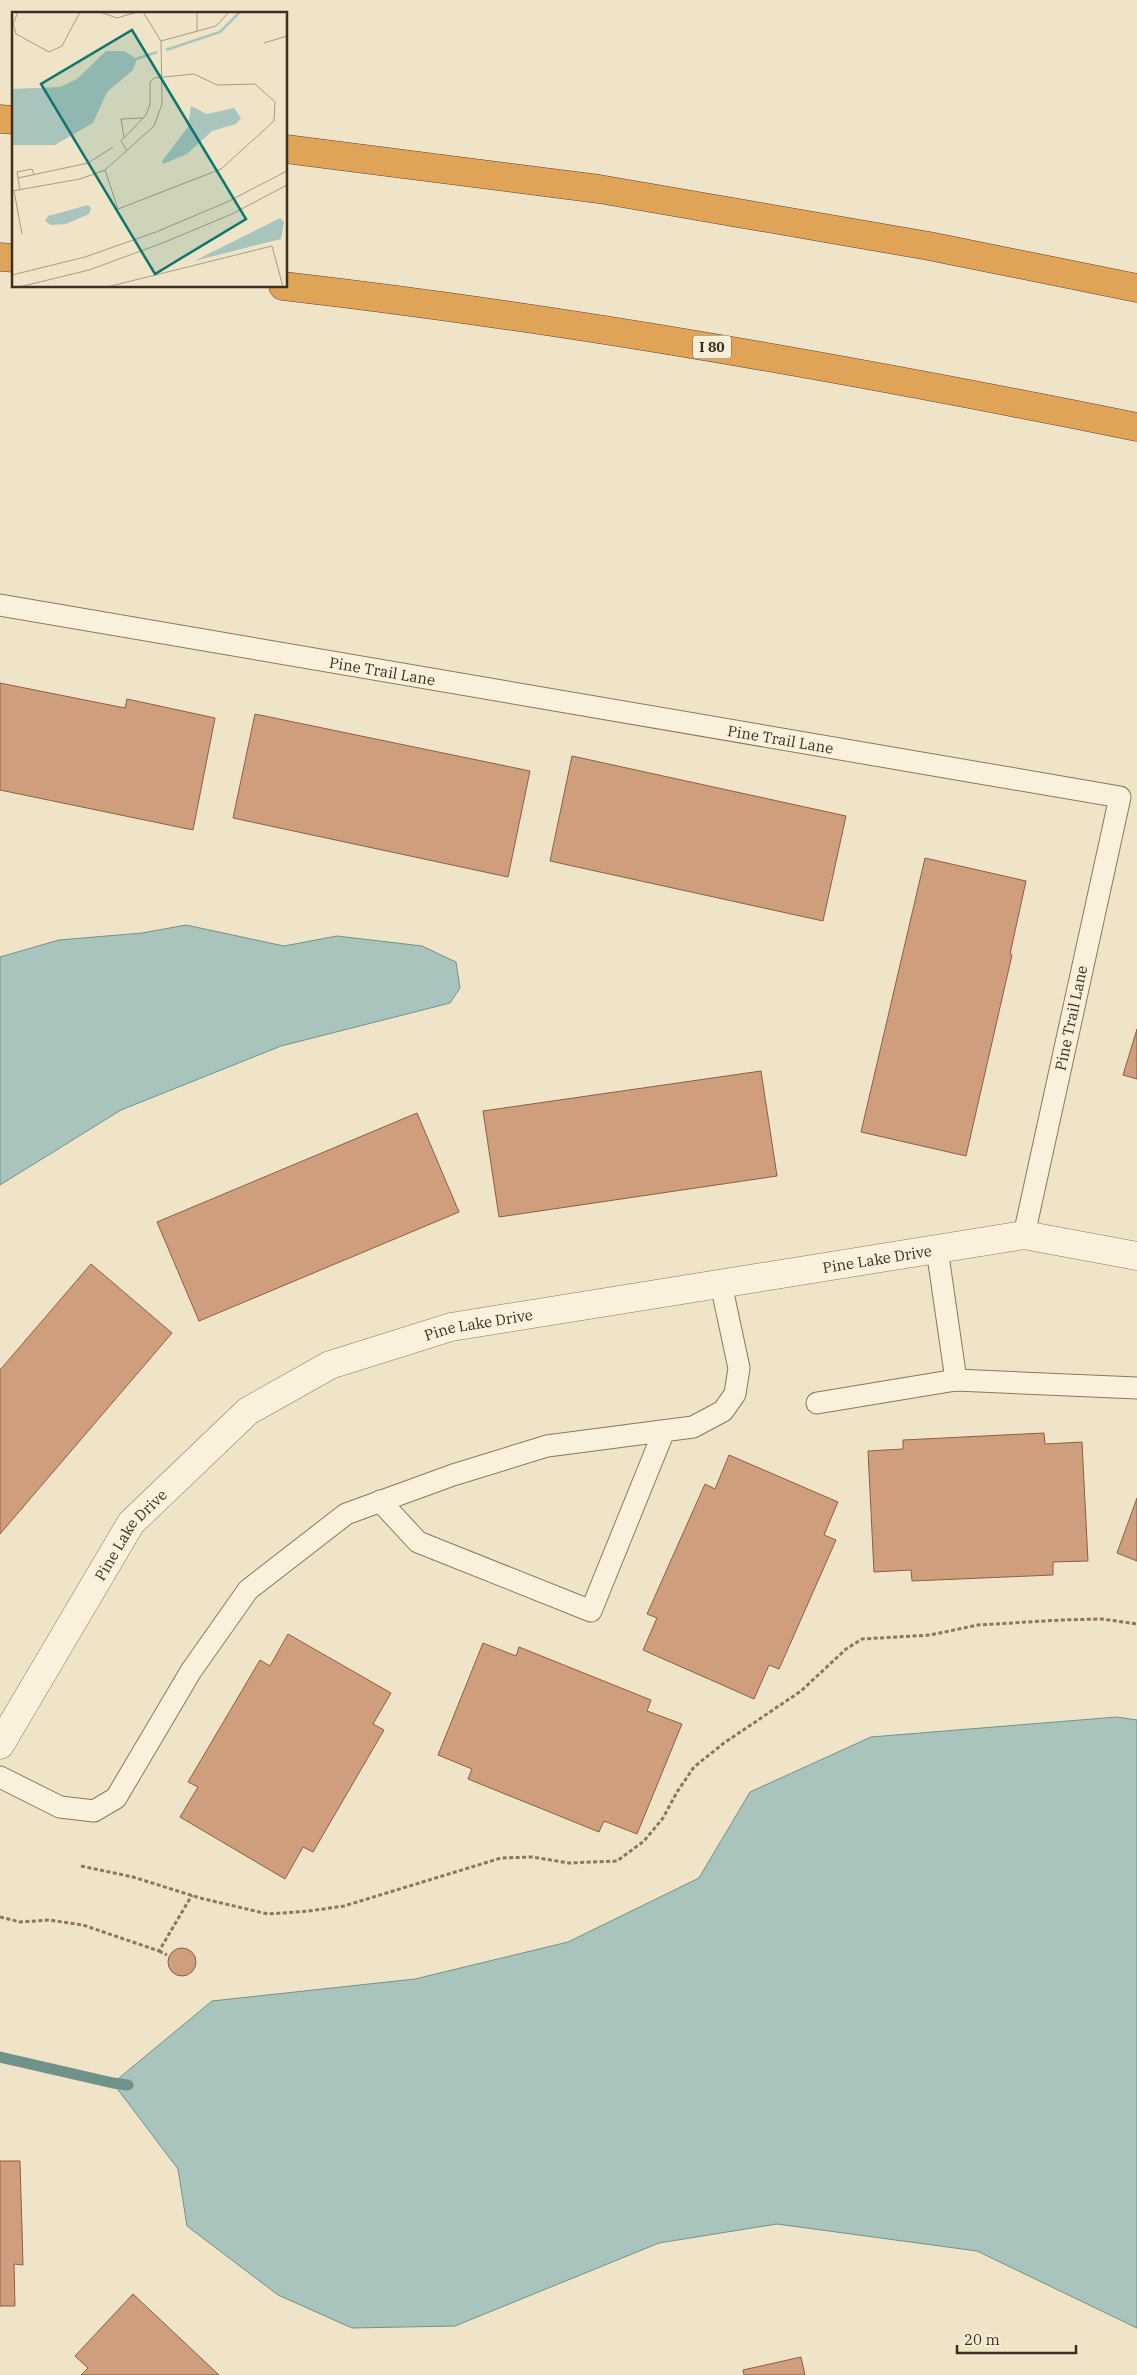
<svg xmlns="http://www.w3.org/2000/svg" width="1137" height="2375" viewBox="0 0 1137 2375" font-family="'IBM Plex Serif',serif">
	<rect width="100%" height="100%" fill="#f0e4c8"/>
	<path fill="#a9c4bc" stroke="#6f938a" d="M186,925L284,946L337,936L422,946L456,962L460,988L450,1003L281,1046L121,1110L0,1185V957L59,940L142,933Z
		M1117,1717L1137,1720V2328L977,2251L777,2224L659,2243L455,2326L352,2328L278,2295L187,2226L178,2169L113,2083L212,2001L415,1979L568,1942L699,1878L750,1792L871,1737Z"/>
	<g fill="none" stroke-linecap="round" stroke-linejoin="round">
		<path stroke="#6f938a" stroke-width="11" d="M0,2057L113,2083L128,2085"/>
	</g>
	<path fill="#cf9f7d" stroke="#8d5f41" d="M0,683L125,708L127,699L215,718L193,830L0,790Z
		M255,714L530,771L508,877L233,818Z
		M572,756L846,816L823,921L550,861Z
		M925,858L1026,881L1010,954L1012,955L966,1156L861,1132Z
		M1137,1029V1079L1123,1075Z
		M761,1071L777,1176L499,1217L483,1111Z
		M417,1113L459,1212L199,1321L157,1222Z
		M91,1264L172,1333L0,1534V1370Z
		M1044,1433L1045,1444L1082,1442L1088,1561L1053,1562V1575L912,1581L911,1570L874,1572L868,1451L903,1449V1440Z
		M729,1455L838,1502L824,1535L836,1540L779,1669L769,1665L754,1699L643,1650L657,1618L647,1614L705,1484L715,1489Z
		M1137,1498V1561L1117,1553Z
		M288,1634L391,1693L373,1724L384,1730L313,1852L303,1847L285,1879L180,1817L198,1787L188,1782L260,1660L270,1666Z
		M483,1643L516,1656L519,1647L651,1700L647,1711L682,1724L637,1834L604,1821L599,1832L468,1779L472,1769L438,1755Z
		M168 1962a14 14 0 1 1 28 0a14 14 0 1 1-28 0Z
		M0,2161H20L23,2265L14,2264L15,2306H0Z
		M133,2294L219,2375H81L88,2368L75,2356Z
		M801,2357L805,2375H744L743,2370Z"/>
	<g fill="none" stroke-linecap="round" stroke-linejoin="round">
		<defs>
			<g id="lane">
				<path id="s1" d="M0,605L1120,797L1024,1235"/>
				<path d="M937,1249L956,1380"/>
				<path d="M817,1403L956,1380L1137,1388"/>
				<path d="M380,1501L418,1542L591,1611L664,1431"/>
				<path d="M0,1777L60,1807L94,1811L116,1798L191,1671L248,1590L346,1514L453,1475L547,1446L693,1427L723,1411L735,1394L739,1368L721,1284"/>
			</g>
			<g id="street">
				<path id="s2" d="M0,1745L131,1523L248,1411L330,1365L451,1327L1024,1235L1137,1256"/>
			</g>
			<path id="highway" d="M0,119L14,120
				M286,149L599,189L929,246L1137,288
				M0,257L14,258
				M283,286C570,319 854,370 1137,427"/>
		</defs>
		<use href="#lane" stroke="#8d765c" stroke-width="23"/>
		<use href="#street" stroke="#8d765c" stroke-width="29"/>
		<use href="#highway" stroke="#5b4430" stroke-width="29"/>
		<path stroke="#8d765c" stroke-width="3" stroke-dasharray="4 2.5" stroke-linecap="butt" d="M81,1866L133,1877L200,1898L268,1914L309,1911L344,1906L501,1858L532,1857L569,1863L617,1861L644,1841L663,1818L677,1792L694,1767L724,1743L801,1691L846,1649L862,1639L930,1635L978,1625L1061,1620L1102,1619L1137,1624
			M0,1917L20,1922L49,1920L83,1925L159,1951L192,1895
			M159,1951L167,1955"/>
		<use href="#lane" stroke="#faf1dc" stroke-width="21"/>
		<use href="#street" stroke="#faf1dc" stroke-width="28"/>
		<use href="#highway" stroke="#e0a458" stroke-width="28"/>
	</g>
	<g text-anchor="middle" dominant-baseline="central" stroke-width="4" stroke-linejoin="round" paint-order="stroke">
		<rect fill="#f7eed8" stroke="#756857" stroke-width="1" x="693" y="335.5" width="38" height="23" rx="4"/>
		<g font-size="14" font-weight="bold" fill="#3d2e20">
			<text x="712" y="347">I 80</text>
		</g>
		<g font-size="15" fill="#3d2e20" stroke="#f7eed8">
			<text stroke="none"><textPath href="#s1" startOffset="388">Pine Trail Lane</textPath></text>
			<text stroke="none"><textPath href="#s1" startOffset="792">Pine Trail Lane</textPath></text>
			<text transform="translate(1071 1018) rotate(-78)">Pine Trail Lane</text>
			<text stroke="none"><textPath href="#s2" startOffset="1072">Pine Lake Drive</textPath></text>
			<text stroke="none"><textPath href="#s2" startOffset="668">Pine Lake Drive</textPath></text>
			<text stroke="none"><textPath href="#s2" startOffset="248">Pine Lake Drive</textPath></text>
		</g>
	</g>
	<g transform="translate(12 12)">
		<rect width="275" height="275" fill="#f0e4c8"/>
		<path d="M94,39H112L125,47L121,58L95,80L81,111L43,133H0V77L48,75L65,67ZM179,94L195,102L222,96L229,106L224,112L200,119L175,142L151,152L150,149L176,115ZM76,193L79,196L77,202L54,212L39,213L33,209L36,204ZM268,206L272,210L269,227L182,249Z" fill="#a9c4bc"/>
		<path fill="none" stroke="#a9c4bc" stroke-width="2.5" d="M154,38L208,20L228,0M124,47L145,40"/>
		<path fill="none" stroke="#a89b85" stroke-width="1" d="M6,0L1,12L4,22L37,40L50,34L68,0M88,0L105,6L125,0M185,0V19M149,29L204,14L217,0M252,31L275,24M112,125L109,107L131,106M93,158L106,197L209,157L262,109L263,90L243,72L205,73L182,62L142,66L138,70V92L134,103L109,129L115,139M6,166L5,160L20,157L22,163M8,178L6,166L76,151L101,135M0,179L68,167L93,158L142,114L150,92L149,29L131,0M2,179L10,222M0,263L73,245L144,220L215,190L275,159M7,275L77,258L148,232L220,202L275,173M95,275L260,234L271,275"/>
		<path fill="#0f766e" fill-opacity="0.15" stroke="#0f766e" stroke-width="2.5" d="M120,18L234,207L143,262L29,72Z"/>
		<rect width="275" height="275" fill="none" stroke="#3d2e20" stroke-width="2.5"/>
	</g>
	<path d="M957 2345v8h119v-8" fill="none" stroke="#3d2e20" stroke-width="2.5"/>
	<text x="964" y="2345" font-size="15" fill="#3d2e20" stroke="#f7eed8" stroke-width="4" paint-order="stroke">20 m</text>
</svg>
